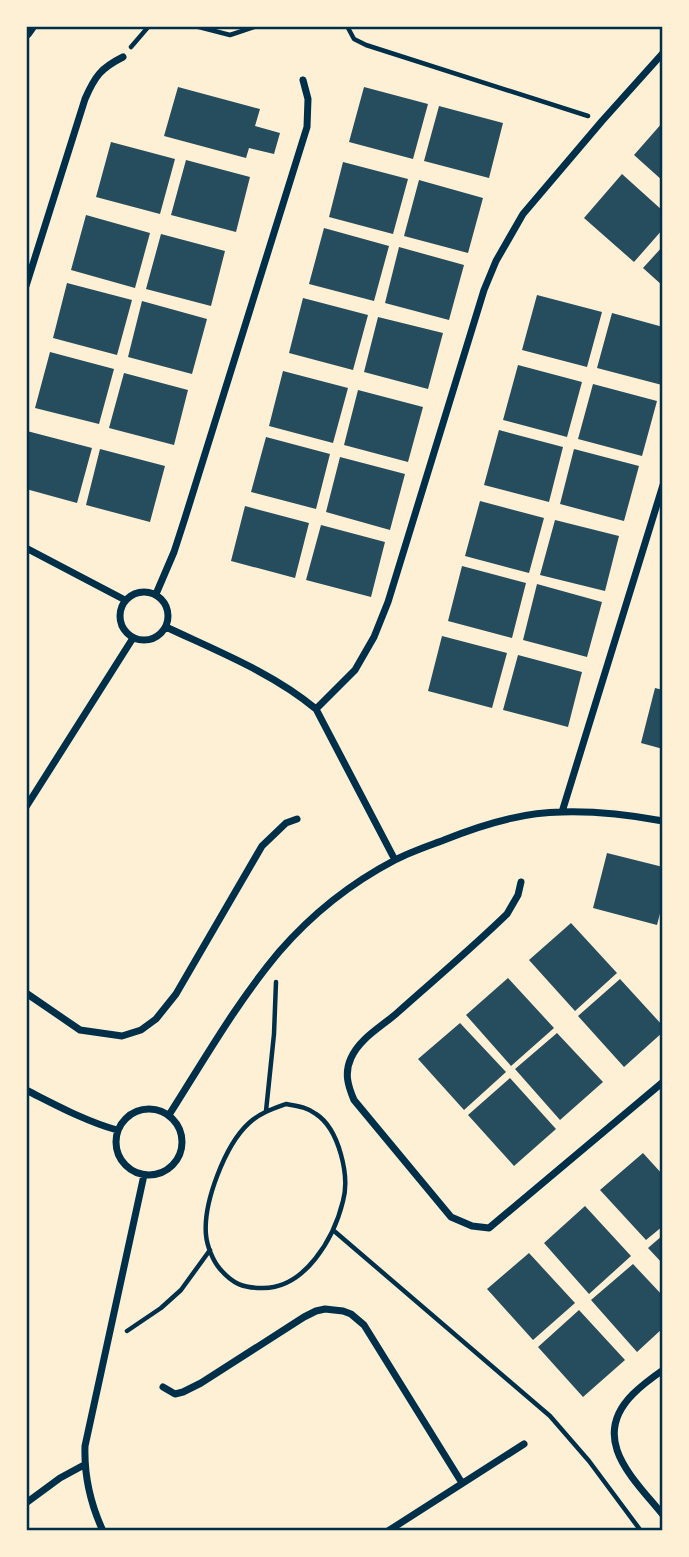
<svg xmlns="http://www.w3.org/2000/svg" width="689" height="1557" viewBox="0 0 689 1557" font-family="'Fira Sans',sans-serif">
	<rect width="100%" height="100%" fill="#fdf0d5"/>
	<path fill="#264d5e" d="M178,87L260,109L255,126L280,133L274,154L249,148L246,158L164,136Z
		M364,87L428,104L413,159L349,142Z
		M439,106L503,123L489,178L424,161Z
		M663,122V181L634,155Z
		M111,142L175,159L160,214L96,197Z
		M186,160L250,177L236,232L171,215Z
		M343,162L408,179L393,234L329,217Z
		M622,174L663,211V229L634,262L584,218Z
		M419,180L483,198L468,253L404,236Z
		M86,215L150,233L135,288L71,270Z
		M324,228L389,246L374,301L309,284Z
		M161,234L225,251L211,306L146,289Z
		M663,246V286L643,268Z
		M399,247L464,265L449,320L385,303Z
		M67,283L132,300L117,355L53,338Z
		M537,295L602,312L587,367L522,350Z
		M303,298L368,315L353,370L289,353Z
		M142,301L207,319L192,374L128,357Z
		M612,313L663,327L662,385L597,368Z
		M378,317L443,333L428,389L364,372Z
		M50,352L114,369L99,424L35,408Z
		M518,365L582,382L567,437L503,420Z
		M283,371L348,388L333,443L269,426Z
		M124,373L188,390L174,445L109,428Z
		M593,384L657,401L642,456L578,439Z
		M358,390L423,407L408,462L344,445Z
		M499,430L563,447L549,502L484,485Z
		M27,431L92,448L77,503L26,489Z
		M266,437L330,454L316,509L251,492Z
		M100,449L165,466L150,522L86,505Z
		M574,449L639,466L624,521L560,504Z
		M340,457L405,474L390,530L326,512Z
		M480,501L544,518L529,573L465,556Z
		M245,506L309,523L295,578L231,561Z
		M555,520L619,536L605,591L540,575Z
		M321,525L385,542L371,597L306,580Z
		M462,566L526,583L512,638L448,621Z
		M537,584L602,602L587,657L523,640Z
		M442,636L507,653L492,708L428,691Z
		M518,655L582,672L568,727L503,710Z
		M655,688L663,690V749L641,743Z
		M607,853L663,867V902L657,925L593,908Z
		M571,923L617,973L575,1011L529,960Z
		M508,978L554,1028L511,1066L466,1015Z
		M620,979L663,1026V1032L624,1067L578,1016Z
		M460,1023L506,1072L464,1110L418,1059Z
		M557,1033L603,1082L560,1120L515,1069Z
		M510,1078L556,1129L514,1166L468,1115Z
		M643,1153L663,1175V1226L646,1240L600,1190Z
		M585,1206L631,1256L589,1294L544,1243Z
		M663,1235V1264L648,1248Z
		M529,1253L575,1303L533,1340L487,1289Z
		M633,1264L663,1296V1328L637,1352L591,1300Z
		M579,1310L625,1360L583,1397L538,1347Z"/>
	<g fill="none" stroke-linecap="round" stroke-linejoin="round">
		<path stroke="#003049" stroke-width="4.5" d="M195,26L230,35L257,26
			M347,26L354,39L366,45L588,116
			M131,47L149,26
			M286,1104C297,1106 307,1107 316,1114C339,1129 350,1176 343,1201C334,1238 305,1289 262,1288C243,1288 233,1284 220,1269C213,1261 207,1246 206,1235C203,1203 225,1145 249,1123C260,1113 272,1109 286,1104Z
			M266,1111L274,1034L276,982
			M333,1230L550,1416L589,1461L641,1531
			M127,1331L161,1308L181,1290L210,1250"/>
		<path stroke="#003049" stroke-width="7" d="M26,286L85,99C95,76 101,68 123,57
			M26,548L125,600
			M120 616a24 24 0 1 1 48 0a24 24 0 1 1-48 0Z
			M156,594L174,552L185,518L307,127L308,99L303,80
			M166,627C217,651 273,673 316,709L395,860
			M316,709L355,670L374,637L388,602L484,290L496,261L523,214L602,121L663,53
			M26,807L133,638
			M562,812L663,485
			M521,882L518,895L507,914C472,948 434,980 397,1013C381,1027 360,1038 351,1058C344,1073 348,1086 354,1100L451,1217L472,1226L489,1228L663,1082
			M26,993L80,1030L122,1036L141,1030L156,1019L176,994L262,846L286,823L297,819
			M26,1090C56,1105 85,1121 117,1130
			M116 1142a33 33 0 1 1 66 0a33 33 0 1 1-66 0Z
			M169,1115C204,1060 237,1002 279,952C311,915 351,883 395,860C410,852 428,846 444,840C481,825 522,812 562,812C595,811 630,815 663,821
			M663,1370C653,1377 642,1385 633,1394C588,1439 634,1479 663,1515
			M163,1387L175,1394L183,1392L201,1383L304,1317L316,1311L325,1309L343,1311L351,1314L364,1325L462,1483
			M26,1503L60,1478L84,1465
			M103,1531C90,1503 84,1477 85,1446L144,1175
			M388,1531L524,1444"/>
		<path stroke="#003049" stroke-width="12" d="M26,33L31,26"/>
	</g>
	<rect width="689" height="1557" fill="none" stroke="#fdf0d5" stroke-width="56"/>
	<rect x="28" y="28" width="633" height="1501" fill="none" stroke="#003049" stroke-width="2.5"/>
</svg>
